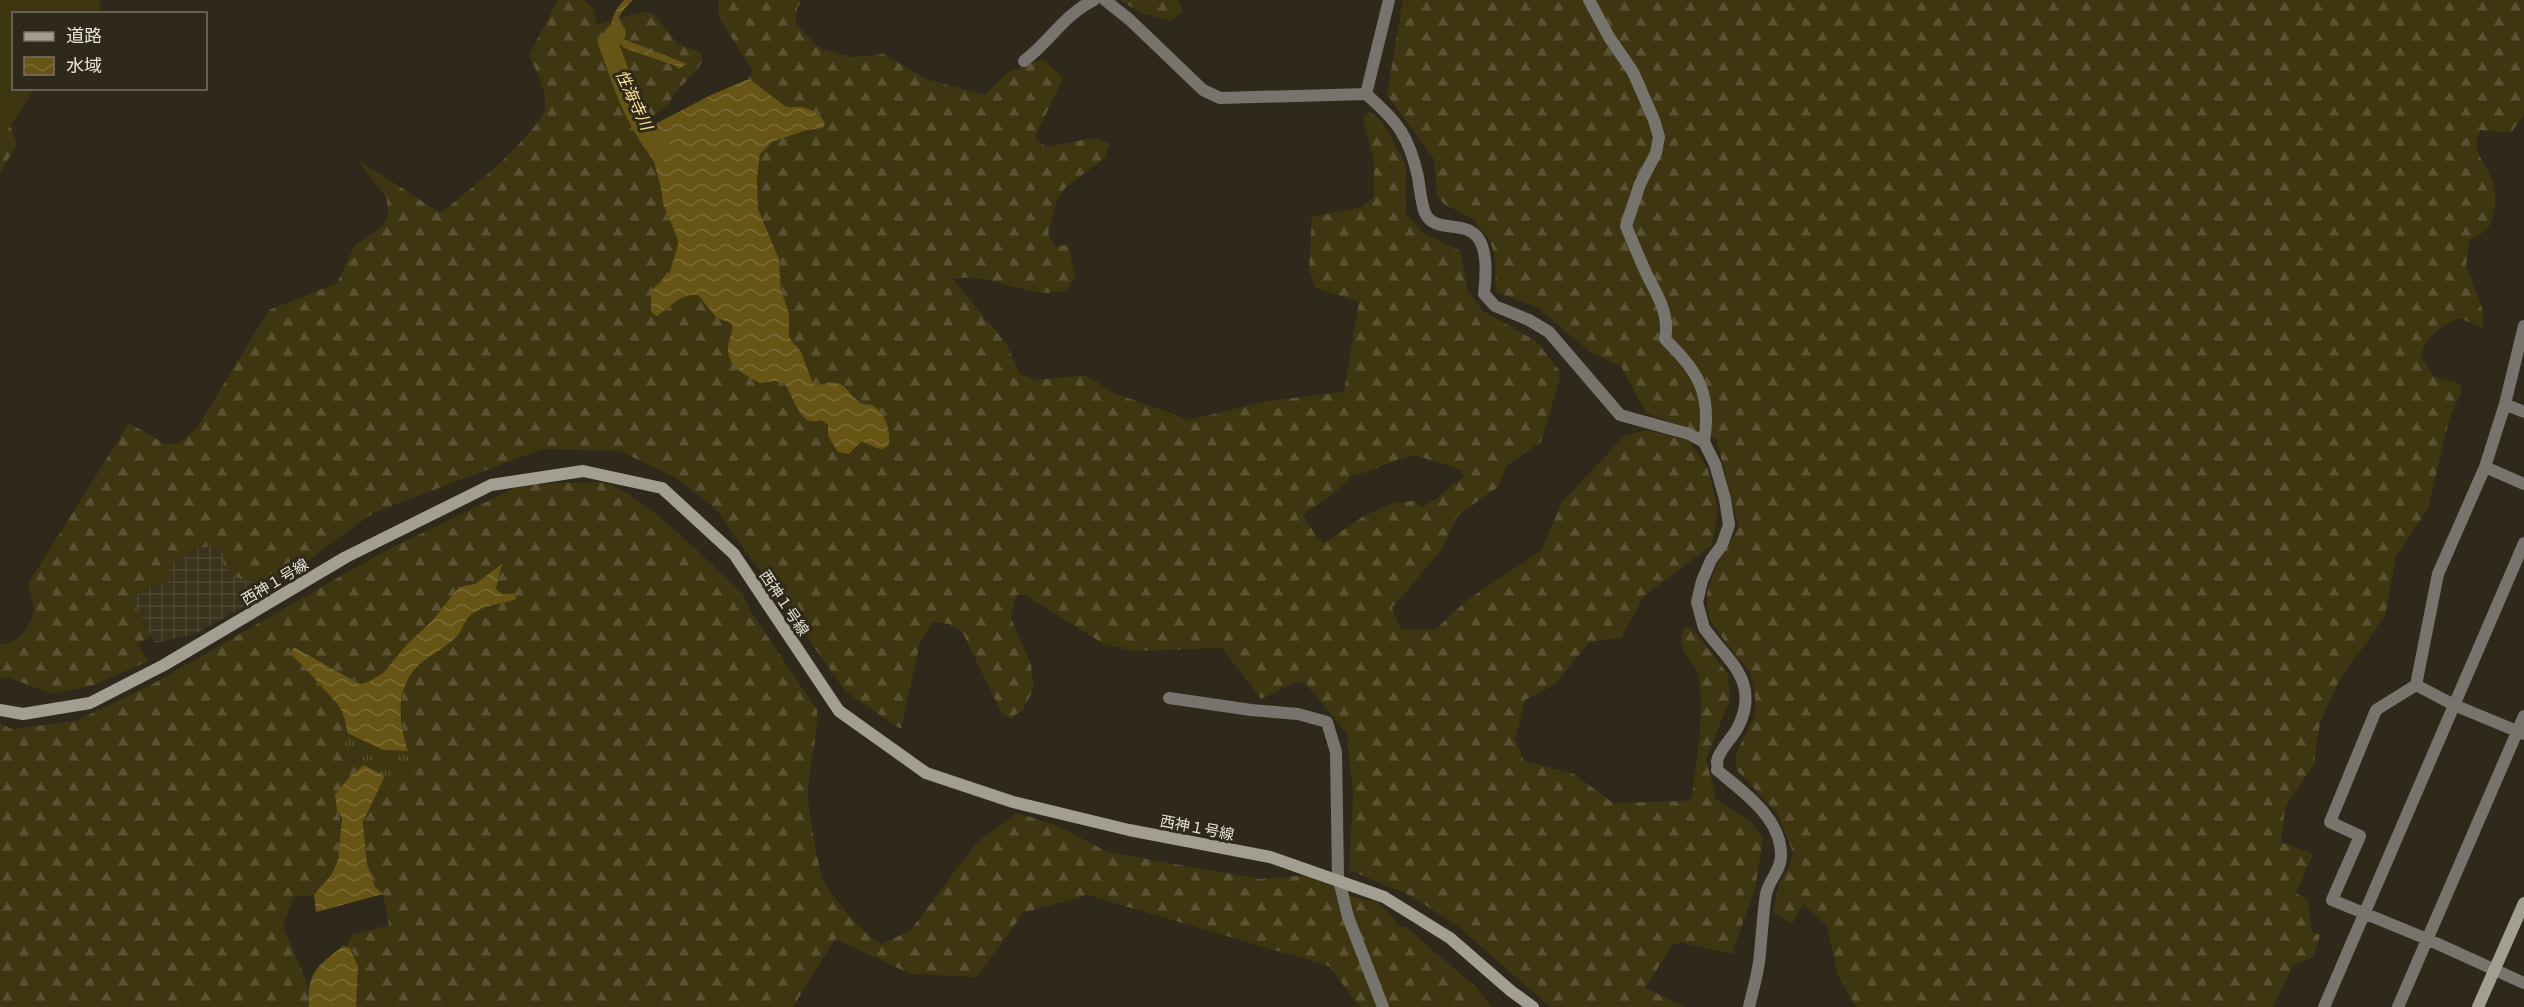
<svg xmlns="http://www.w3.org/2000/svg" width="2524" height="1007" viewBox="0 0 2524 1007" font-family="'DM Sans','Noto Sans JP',sans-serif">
	<defs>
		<pattern id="industrial-grid" width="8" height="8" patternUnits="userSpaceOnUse" patternTransform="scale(1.5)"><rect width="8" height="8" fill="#39331c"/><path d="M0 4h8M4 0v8" fill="none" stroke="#4c4732"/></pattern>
		<pattern id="grass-tufts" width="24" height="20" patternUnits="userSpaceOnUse" patternTransform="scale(1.5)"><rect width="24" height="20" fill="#3e3511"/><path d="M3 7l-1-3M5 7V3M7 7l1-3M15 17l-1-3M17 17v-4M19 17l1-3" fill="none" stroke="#5a5233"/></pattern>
		<pattern id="forest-firs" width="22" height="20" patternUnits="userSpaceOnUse" patternTransform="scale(1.5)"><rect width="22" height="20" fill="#3e3511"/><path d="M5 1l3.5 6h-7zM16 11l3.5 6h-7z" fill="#5a5233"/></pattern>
		<pattern id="water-waves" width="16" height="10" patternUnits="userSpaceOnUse" patternTransform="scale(1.5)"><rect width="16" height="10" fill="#665514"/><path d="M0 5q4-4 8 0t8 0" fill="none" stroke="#7c6d36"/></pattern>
	</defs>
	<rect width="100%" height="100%" fill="#2e291a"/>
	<path fill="url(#industrial-grid)" d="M215,545L219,546L223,552L224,564L241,579L275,585L277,588L193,635L155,643L131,599L153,585L165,583L169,580L171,565L198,548Z"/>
	<path fill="url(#grass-tufts)" d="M347,733L383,750L408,751L410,772L385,776C366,764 358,768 344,748Z"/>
	<path fill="url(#forest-firs)" fill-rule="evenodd" d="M78,0H99L101,6L96,13L69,14Z
		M558,0H585L593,9L597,25L644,12L652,13L678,44L702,53V62L698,68L675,93L666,107L633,130L638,133V138L654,162L661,188L663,204L677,237L678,244L672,269L666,279L651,291V312L657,316C668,308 683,292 698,295L717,318L731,322L733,331L728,342L760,383L775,381L784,382L797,409L825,421L829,429L853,452L861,442H866L878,450L889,445C891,432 885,410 870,405C865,404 863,405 858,401C850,395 846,385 837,383C831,381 825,384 818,385L812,381L801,352L789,337V314L781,290L779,259L758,209L757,178L760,154L772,142L807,130L823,128L825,123C820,114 811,108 800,107C793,106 791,109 785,106L751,80H746L753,71L719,18L718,0H802L797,8L796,24L818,47L850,57L884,54L926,79L984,95L1009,72L1043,59L1063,78L1035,137L1046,147L1093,138L1109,143L1105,158L1066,187L1057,200L1048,233L1055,246L1068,245L1075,276L1067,290C1028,302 990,270 953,279L1007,345L1020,374L1037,380L1086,375L1114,393L1189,420L1267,401L1344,392L1359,302L1315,288L1309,271L1312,217L1362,207L1374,197V161L1363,118L1369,111L1382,121L1406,165V214L1422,232L1460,251L1468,291L1483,311L1536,341L1559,370L1560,378L1541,442L1507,465L1498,487L1458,515L1440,552L1392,608L1401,629L1435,630L1466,601L1541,551L1562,502L1624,436L1648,430L1689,441L1708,469L1718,510L1712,545L1644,596L1621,638L1590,642L1554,685L1525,700L1515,740L1524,761L1574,774L1613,803L1684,801L1692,798C1696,759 1705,717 1699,678C1696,659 1674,653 1684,628H1692L1728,674L1730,699L1706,759L1716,799L1751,822L1763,838L1755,888L1732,954L1680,942L1672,946L1645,988L1685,1007H1550L1459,927L1411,896L1349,870L1353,795L1347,734L1306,684L1297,682L1261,699L1222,648L1132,651L1102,643L1025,595H1016L1011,618L1031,665L1034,688L1023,710L1010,718L1002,714L963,633L950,624L933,622L920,642L901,729L846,692L715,508L676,478L620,451L542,449L373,513L275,585C259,582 231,583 224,564C221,557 224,553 219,546L198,548L171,565L169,580L165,583L153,585L131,599L151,636L138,644L148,661L94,685L53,694L7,677L0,679V644C16,644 30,629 33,613C35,605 30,592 28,584L129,423L165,444H178L197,428L269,310L337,283L355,245L383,226L388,215L387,199L356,158L440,213C461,199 542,130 545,108C547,90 536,71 529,55ZM1415,455L1461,470L1464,476L1438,498L1421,508L1415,501C1381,500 1352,524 1325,543L1318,539L1303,515C1319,503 1339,492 1351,476C1374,472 1393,459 1415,455Z
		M1120,0H1178L1183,12L1171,21L1141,13Z
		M1403,0H2524V114L2511,133L2480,130C2470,157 2489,164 2494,186C2497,196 2494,220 2488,228C2484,233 2475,237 2469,242L2466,265L2483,311V328L2459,318C2442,325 2424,338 2421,356L2434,377L2459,383L2462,391L2449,420L2428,508L2396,557L2385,616L2375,629L2367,643L2350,663L2337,685L2320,723L2314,764L2285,808L2281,842L2313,854L2296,893L2308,900L2312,932L2320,935L2314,956L2293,966L2273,1007H1856L1837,973L1827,926L1803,904L1792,924L1773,912L1779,883L1789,868L1793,852L1777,813L1736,769C1732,751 1749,733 1754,715C1757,704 1754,684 1750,672C1740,659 1717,634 1710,619C1697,589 1725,552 1739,527L1716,439L1646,413L1621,366L1590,352L1537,307L1496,292L1495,256L1489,239L1473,219L1444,204L1437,195L1434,159L1387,95Z
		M14,88L6,113L17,145L0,173V95Z
		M600,482C636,487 708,562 737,588L743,594L750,610L817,710C818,739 808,768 808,797C808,808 819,870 823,879C832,897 864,936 881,944L910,931L976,843L1017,813L1058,826L1107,852L1260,879L1309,875L1351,896L1377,902L1389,913L1400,927H1406L1477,988L1491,1007H1360L1329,966L1087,895L1023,913L977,977L911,974L835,939L793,1007H356C355,987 366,961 347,946L352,935L389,925L383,894L375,887L367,864L363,822L385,776L410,771C407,734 387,698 419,666C429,655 445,649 456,638C461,632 463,624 468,618C478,606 501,604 515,600L517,593L502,594L496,589L502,565L475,584L459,587L432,621L407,644L383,673L368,682L361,684L295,647L290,654C295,659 303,664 308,669C313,674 316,680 320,685C341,710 351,711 344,748L354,762L364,765L351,775L337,811C346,824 339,863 330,876C325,883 319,889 314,895L294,897L283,926L308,986L309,1007H0V724L12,729L76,721L149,686L383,552L523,484Z"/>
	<path fill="#3e3511" d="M0,0H91L82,13L14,14V88L34,89L0,142Z"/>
	<path fill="url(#water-waves)" d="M624,0H633C620,13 613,20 621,38L687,64L678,69L676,66L624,48C606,33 609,16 624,0Z
		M746,80H751L785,106C791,109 794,106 800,107C811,108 820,114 825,123L823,128L807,130L772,142L760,154L757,178L758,209L779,259L781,290L789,314V337L801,352L812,381L818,385C825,384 831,381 837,383C846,385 850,395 858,401C863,405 865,404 871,405C885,410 891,432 889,445C877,455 874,443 861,442L849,454L838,452L828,436V425L821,420C799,429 794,396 784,383L775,381L760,383C743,374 723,364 729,341C731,333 734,330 731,323L717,318L698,295C683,292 668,308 657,316L651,312V291L670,272L678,244L677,237L663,204L661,188L654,162L638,138V133L711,95Z
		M502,564L496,589L502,594L518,593L515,600C501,604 478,606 468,618C463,624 462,632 456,637C446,648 430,655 419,665C394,689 399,722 408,751L383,750L347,733C345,706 335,703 320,685C309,672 302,664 290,654L294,647L360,684L368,682L383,673L407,644L432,621L459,587L475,584Z
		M364,765L385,776L363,822L367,864L375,887L383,894L316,912L314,895L331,875L338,860L342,818L337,811L335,795L351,775Z
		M343,946L350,948L358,966L356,1007H309C307,971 317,967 343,946Z"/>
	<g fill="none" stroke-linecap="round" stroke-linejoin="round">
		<path stroke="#665514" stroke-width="20" d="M616,33L608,43C621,76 635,127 662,150"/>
		<path stroke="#76746c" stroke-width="12" d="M1105,0L1130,20L1203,90L1220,98L1366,94C1398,122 1409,136 1418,177C1420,188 1421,203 1425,213C1439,244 1496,197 1484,294L1495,306L1529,320L1549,332L1620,415L1689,434L1704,442L1715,464L1725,499L1729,525L1722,545L1711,560L1702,581L1697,602L1704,628C1727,660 1760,681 1739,725C1734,737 1720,748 1717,761C1717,764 1718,767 1717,770C1742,791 1782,818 1781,856C1781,870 1769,880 1766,894C1763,913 1762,933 1760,953C1759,971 1753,989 1749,1007
			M1589,0L1609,37L1633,72L1654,120L1659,137L1656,153L1640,184L1626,226C1633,243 1640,260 1648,277C1658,296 1670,316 1665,339C1698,372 1712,392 1704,442
			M1024,61C1049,42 1065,14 1094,0
			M1366,94L1389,0
			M2524,326L2505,404L2485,467L2438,574L2416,685L2376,710L2330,822L2360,836L2332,900L2427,939L2524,983
			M2505,404L2524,412
			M2485,467L2524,484
			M2416,685L2454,705L2524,734
			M1169,698L1251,710L1298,714L1327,722L1336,752L1338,876L1348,917L1383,1007
			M2324,1007L2524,543
			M2398,1007L2524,716"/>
		<path stroke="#a29e92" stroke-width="12" d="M0,710L23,714L90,703L164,665L346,557L491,485L583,471L662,488L734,554L839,711L926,773L1013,802L1129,830L1270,857L1384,897L1450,938L1511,991L1533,1007
			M2478,1007L2524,903"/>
	</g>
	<g text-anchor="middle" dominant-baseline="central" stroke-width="6" stroke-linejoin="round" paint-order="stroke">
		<g font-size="15" fill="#e6e3d9" stroke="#2e291a">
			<text transform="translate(275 582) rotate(-31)">西神１号線</text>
			<text transform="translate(784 603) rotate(56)">西神１号線</text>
			<text transform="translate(1197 828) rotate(11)">西神１号線</text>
		</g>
		<g font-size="16" font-style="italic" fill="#fbe48f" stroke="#2e291a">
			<text transform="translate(634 100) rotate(65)">性海寺川</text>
		</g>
	</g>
	<rect x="12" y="12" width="195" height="78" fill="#2e291a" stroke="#787366" stroke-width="1.5"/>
	<rect x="24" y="32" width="30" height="9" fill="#a29e92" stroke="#787366" stroke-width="1.5"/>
	<text x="66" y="42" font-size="18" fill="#e6e3d9">道路</text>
	<rect x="24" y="57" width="30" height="18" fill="url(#water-waves)" stroke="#787366" stroke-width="1.5"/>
	<text x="66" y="72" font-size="18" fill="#e6e3d9">水域</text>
</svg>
